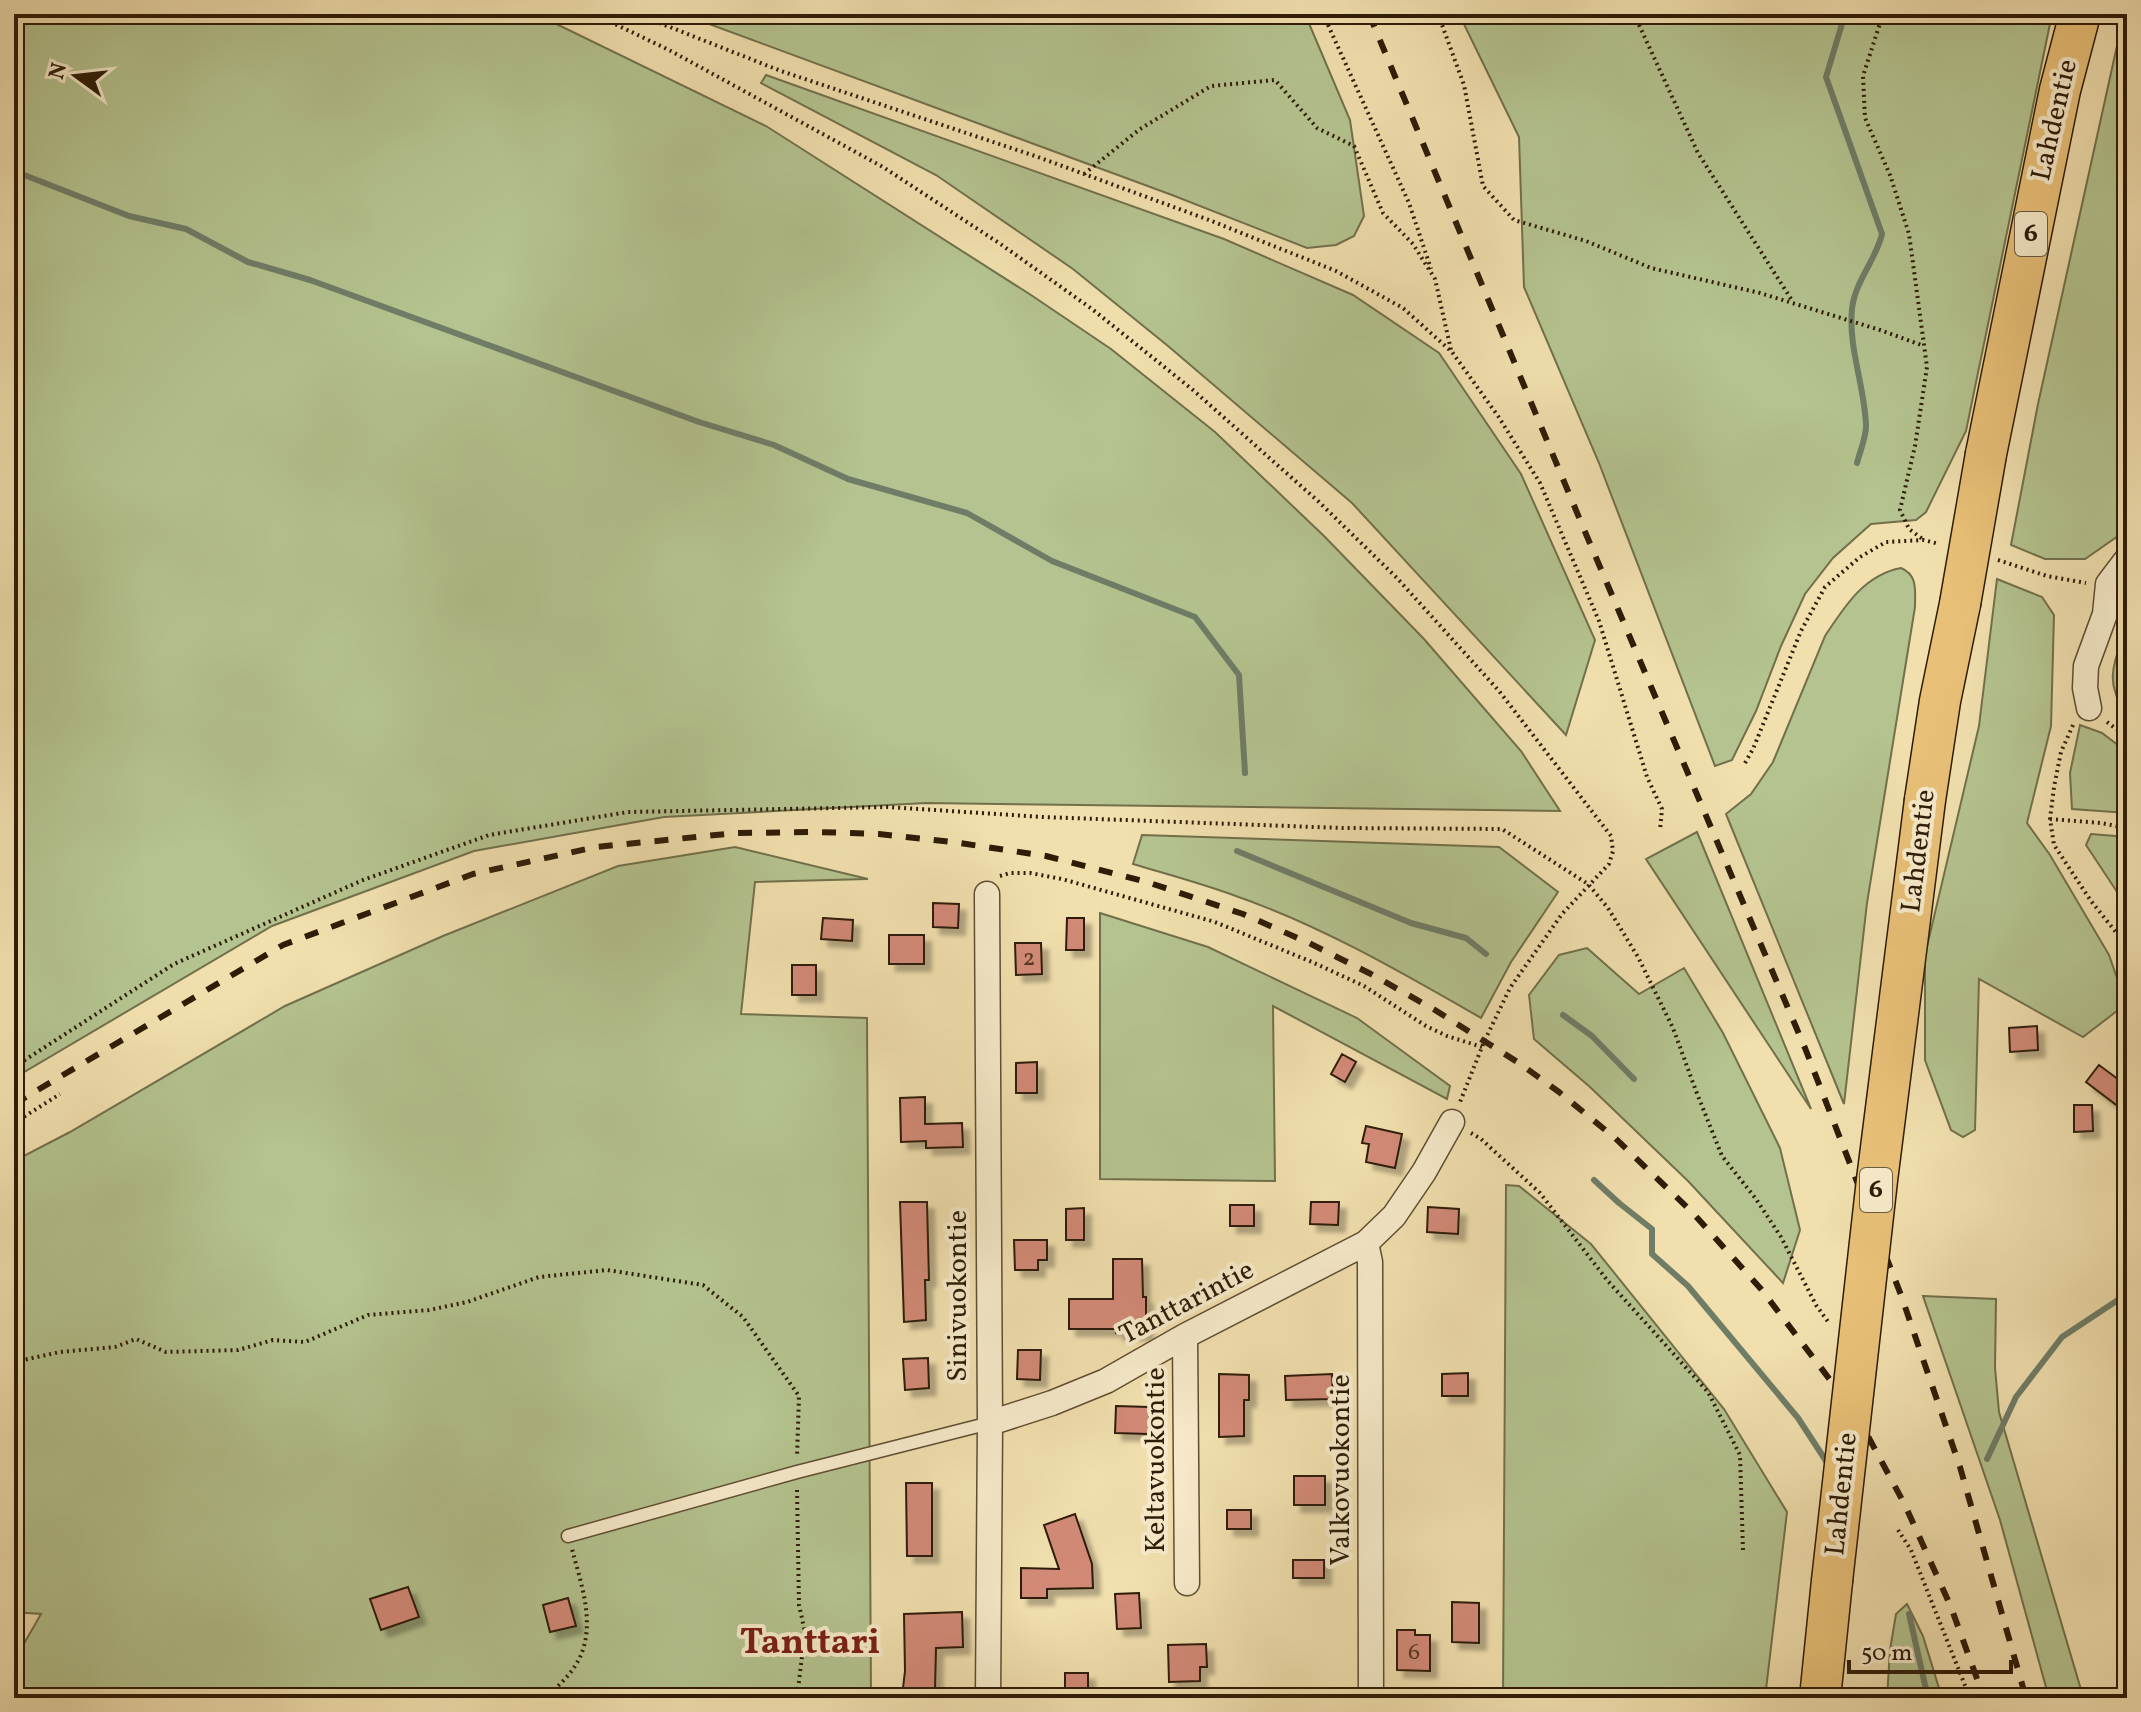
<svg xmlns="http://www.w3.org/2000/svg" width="2141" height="1712" viewBox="0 0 2141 1712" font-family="Vollkorn,serif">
	<defs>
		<filter id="shadow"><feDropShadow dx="7" dy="7" stdDeviation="2" flood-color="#0004"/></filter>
	</defs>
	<rect width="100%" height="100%" fill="#f1dfae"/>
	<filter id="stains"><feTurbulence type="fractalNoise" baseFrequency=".0025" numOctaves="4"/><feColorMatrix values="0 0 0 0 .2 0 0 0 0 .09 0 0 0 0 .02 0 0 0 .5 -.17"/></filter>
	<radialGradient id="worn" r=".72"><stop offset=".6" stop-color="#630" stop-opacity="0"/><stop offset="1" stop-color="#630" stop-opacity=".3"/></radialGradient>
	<path fill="#b4c38f" stroke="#71704b" stroke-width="2" d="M14,14H536L766,126L1031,295L1111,349L1215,432L1324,536L1424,639L1521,751L1560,811L926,803L664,817L474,851L272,926L14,1078Z
		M682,14H1305L1350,120L1364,216L1354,236L1336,245L1307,248L1172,195Z
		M1459,14H2052L1966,431L1926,512L1916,520L1871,524L1833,558L1805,594L1781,646L1756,711L1732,760L1715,766L1599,463L1524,287L1519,137Z
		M2124,14H2127V525L2118,536L2085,559H2045L2011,545L2038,404Z
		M766,75L1224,239L1353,295L1439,353L1521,474L1595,640L1566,735L1352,503L1168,346L1073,269L936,175L761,83Z
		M1901,568C1918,575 1915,591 1915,607L1867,903L1844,1104L1726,814L1751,794L1773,762L1825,636C1845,606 1864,575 1901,568Z
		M1997,579L2042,597L2054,615L2051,726L2027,823L2050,855L2109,955L2126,1004L2083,1037L1979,979L1975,1130L1963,1137L1951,1130L1925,1060V955L1979,726Z
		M2127,626V715C2102,680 2115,662 2127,626Z
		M2080,725L2102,733L2127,752V813L2072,809L2070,773Z
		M1697,832L1811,1109L1646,859Z
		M2091,834L2127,837V907L2086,845Z
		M1142,835L1499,847L1558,892L1511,962L1481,1018C1401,972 1320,925 1233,895C1200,883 1166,874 1133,864Z
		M735,847L868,879L755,882L741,1014L867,1018L871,1698H14V1661L41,1614L14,1612V1161L70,1132L285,1006L443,936L618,866Z
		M1100,913L1208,947L1357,1018L1450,1086L1447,1099L1273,1006L1275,1181L1100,1179Z
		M1587,948L1639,994L1684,968L1723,1033L1780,1148L1800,1230L1783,1283L1688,1181L1590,1087L1534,1039L1529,995L1559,955Z
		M1506,1185L1519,1186L1591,1244L1724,1409L1787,1512L1765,1698H1503Z
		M1923,1296L1996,1299L1995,1368L1999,1412L2082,1693L2127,1696V1698H2049L2000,1520Z
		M1907,1604L1923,1636L1942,1698H1887L1890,1650L1896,1614Z"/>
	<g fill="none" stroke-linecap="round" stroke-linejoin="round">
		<path stroke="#6f7d67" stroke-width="6" d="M1845,14L1826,77L1882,234C1876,260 1855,281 1852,309C1848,348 1865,387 1866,426C1866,438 1860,451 1857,463
			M14,171L129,216L186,229L248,262L310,280L699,422L774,445L848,479L967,513L1052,561L1195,617L1239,675L1245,773
			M1237,851L1411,923L1466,938L1486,954
			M1563,1015L1592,1036L1634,1079
			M1594,1180L1619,1203L1652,1229V1254L1688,1286L1798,1418L1828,1464
			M1987,1459L2016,1397L2062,1337L2127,1294
			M1909,1614L1928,1698"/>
	</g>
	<path fill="#d28a77" stroke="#2e1c07" stroke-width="2" filter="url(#shadow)" d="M933,903L959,904L958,928L933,927Z
		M823,918L853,920L852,941L821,939Z
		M1067,918H1084V950H1066Z
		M889,935H924V964H889Z
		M1015,943H1041L1042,974L1016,975Z
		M792,965H816V995H792Z
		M2037,1026L2038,1050L2010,1052L2009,1028Z
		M1342,1054L1356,1062L1345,1082L1331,1074Z
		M1037,1062V1093H1016V1063Z
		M2099,1065L2127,1086V1096L2119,1107L2086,1082Z
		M925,1097V1124L962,1123L963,1147L926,1148V1141L901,1142L900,1098Z
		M2074,1105H2092L2093,1131L2074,1132Z
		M1366,1126L1402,1134L1395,1168L1366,1162L1369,1144L1362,1143Z
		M900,1202H927L929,1280H925L926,1320L904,1322Z
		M1311,1202H1339L1338,1225L1310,1224Z
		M1230,1205H1254V1226H1230Z
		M1428,1207L1459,1209L1458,1234L1427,1232Z
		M1084,1208V1240H1066V1209Z
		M1014,1240H1047V1260H1038V1270H1015Z
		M1113,1259H1142L1143,1297H1146V1333H1116V1329H1069V1299H1113Z
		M1018,1350H1041L1040,1380L1017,1379Z
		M928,1358L929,1388L905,1390L903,1359Z
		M1468,1373V1396H1442V1374Z
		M1219,1374L1249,1375V1400H1244V1436L1219,1437Z
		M1332,1374L1333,1399L1286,1400L1285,1376Z
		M1116,1406L1149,1407V1434L1115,1433Z
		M1294,1476H1325V1505H1294Z
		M906,1483H932V1556H907Z
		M1227,1510H1251V1529H1227Z
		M1075,1514L1092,1564L1093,1588L1047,1589V1598H1021V1568L1059,1569L1044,1525Z
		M1293,1560H1324V1578H1293Z
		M408,1587L419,1617L381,1630L370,1599Z
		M1139,1593L1141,1628L1117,1629L1115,1594Z
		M568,1598L576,1626L550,1632L543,1605Z
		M1452,1602L1479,1603V1643L1452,1642Z
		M962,1612L963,1647L936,1648L935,1690L903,1688L905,1671L904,1614Z
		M1397,1630H1415V1635H1430V1671L1397,1670Z
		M1206,1644L1207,1667H1200V1681L1169,1682L1168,1645Z
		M1065,1673H1088V1698H1065Z"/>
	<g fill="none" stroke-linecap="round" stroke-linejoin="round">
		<defs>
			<path id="service" d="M568,1536L797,1472L990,1423"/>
			<path id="minor" d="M2089,708L2085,688L2086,666L2105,614L2108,584L2127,559
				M987,894L990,1423L988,1698
				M1366,1243L1370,1262L1371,1698
				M1185,1336L1187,1583
				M990,1423L1052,1403L1106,1381L1185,1336L1366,1243L1394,1216L1424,1172L1452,1122"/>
			<path id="trunk" d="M1986,454L2060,90L2080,14
				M1925,800L1940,701L1960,604
				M1820,1698L1832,1581"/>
		</defs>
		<use href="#service" stroke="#5f4d31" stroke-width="15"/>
		<use href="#minor" stroke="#5f4d31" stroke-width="27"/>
		<use href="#trunk" stroke="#2e1c07" stroke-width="43"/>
		<path stroke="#2e1c07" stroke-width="4" stroke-dasharray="2 4" stroke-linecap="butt" d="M594,14L669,50L883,167L999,243L1092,309L1193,390L1319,502L1397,578L1499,691L1611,836L1613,851L1609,864L1562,914L1510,988L1484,1042L1460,1102
			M637,14L781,71L1038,157L1209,220L1336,271L1403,308L1452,352L1498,416L1540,483L1599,621L1647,777L1662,809L1660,830
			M1323,14L1409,203L1431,269
			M1438,14L1464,85L1483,186L1514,220L1586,241L1651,268L1760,293L1880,330L1924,346
			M1634,14L1698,153L1793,302
			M1883,14L1863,76L1865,118L1890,175L1909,234L1927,367L1915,446L1900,510L1909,529L1924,540
			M1084,174L1140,129L1211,86L1275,80L1317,128L1354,146L1383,213L1413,244L1435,279L1451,350
			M1998,560L2047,576L2086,583
			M2107,722L2127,737
			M2073,725L2061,752L2054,787L2050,819L2054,845L2091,901L2127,946
			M1745,763L1753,749L1801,631L1825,587L1860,557L1886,542L1924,540L1939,544
			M2050,819L2101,823L2127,828
			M1000,876L1010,873H1030L1062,879L1215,922L1312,962L1364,986L1426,1026L1447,1036L1482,1047
			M14,1067L174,964L363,880L489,835L628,812L888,807L1043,817L1342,828L1502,829L1588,884L1608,908L1638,957L1673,1028L1696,1091L1722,1156L1756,1199L1781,1237L1816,1305L1829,1323
			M14,1123L60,1094
			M1471,1133L1481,1139L1540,1193L1607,1280L1708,1392L1740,1455L1743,1550
			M14,1362L60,1352L115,1347L136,1339L166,1352L238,1350L273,1340L305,1342L368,1315L429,1310L467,1302L539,1277L607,1270L703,1285L743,1317L799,1396L797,1457
			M797,1490L799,1605L805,1632L797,1698
			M1898,1530L1911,1550L1970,1698
			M545,1698C557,1687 570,1676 578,1661C597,1626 581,1584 572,1549"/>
		<use href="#service" stroke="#f6eaca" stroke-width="12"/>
		<use href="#minor" stroke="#f6eaca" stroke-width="24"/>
		<use href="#trunk" stroke="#e8c077" stroke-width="40"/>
		<path stroke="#2e1c07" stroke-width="6" stroke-dasharray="14 14" stroke-linecap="butt" d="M1369,14L1583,527L1805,1048L1901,1295L1960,1467L2026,1698
			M14,1104L283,945L473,874L596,847L736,833L817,832L879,834L953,842L1046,856L1147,882L1243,914L1309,943L1371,974L1435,1010L1519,1063L1559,1092L1615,1138L1692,1212L1761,1289L1856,1414L1905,1505L1951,1607L1984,1698"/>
		<defs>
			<path id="trunk-bridge" d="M1960,604L1986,454
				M1832,1581L1877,1180L1925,800"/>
		</defs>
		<use href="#trunk-bridge" stroke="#2e1c07" stroke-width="43" stroke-linecap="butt"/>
		<use href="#trunk-bridge" stroke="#e8c077" stroke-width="40"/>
	</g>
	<g text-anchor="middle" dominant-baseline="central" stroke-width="8" stroke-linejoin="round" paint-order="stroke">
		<g font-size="24" fill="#573823">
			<text x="1029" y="959">2</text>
			<text x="1414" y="1653">6</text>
		</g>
		<g fill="#f6eaca" stroke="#6a5a42" stroke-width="2">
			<rect x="2015" y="212" width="32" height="44" rx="6"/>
			<rect x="1860" y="1168" width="32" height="44" rx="6"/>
		</g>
		<g font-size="26" font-weight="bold" fill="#2e1c07">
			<text x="2031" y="234">6</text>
			<text x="1876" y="1190">6</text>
		</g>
		<g font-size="28" fill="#2e1c07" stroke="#f6eaca">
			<text transform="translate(2055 120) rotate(-77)">Lahdentie</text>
			<text transform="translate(1919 851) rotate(-83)">Lahdentie</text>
			<text transform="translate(958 1296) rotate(-90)">Sinivuokontie</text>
			<text transform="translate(1187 1303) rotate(-28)">Tanttarintie</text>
			<text transform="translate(1156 1460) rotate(-90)">Keltavuokontie</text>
			<text transform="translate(1341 1470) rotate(-90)">Valkovuokontie</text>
			<text transform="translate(1842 1494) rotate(-84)">Lahdentie</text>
		</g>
		<g font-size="36" font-weight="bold" fill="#7a1f14" stroke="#f6eaca">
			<text x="810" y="1644">Tanttari</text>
		</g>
	</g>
	<rect width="2141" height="1712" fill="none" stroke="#f1dfae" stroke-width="48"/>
	<rect x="16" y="16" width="2109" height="1680" fill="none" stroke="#2e1c07" stroke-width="4"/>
	<rect x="24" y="24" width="2093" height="1664" fill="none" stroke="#2e1c07" stroke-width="2"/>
	<g transform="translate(76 76) rotate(285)" stroke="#f6eaca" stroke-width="6" paint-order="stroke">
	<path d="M0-6L14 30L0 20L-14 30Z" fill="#2e1c07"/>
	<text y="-12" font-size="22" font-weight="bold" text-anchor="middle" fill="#2e1c07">N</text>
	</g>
	<path d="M1849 1660v12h162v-12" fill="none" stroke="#2e1c07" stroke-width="4"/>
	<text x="1861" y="1660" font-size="24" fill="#2e1c07" stroke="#f6eaca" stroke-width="6" paint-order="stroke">50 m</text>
	<rect width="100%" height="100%" filter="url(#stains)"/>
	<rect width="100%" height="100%" fill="url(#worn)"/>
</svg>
